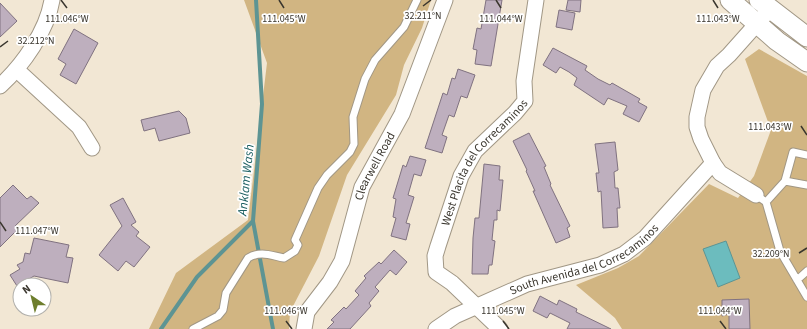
<svg xmlns="http://www.w3.org/2000/svg" width="807" height="329" viewBox="0 0 807 329" font-family="'Source Sans 3',sans-serif">
	<rect width="100%" height="100%" fill="#f2e7d4"/>
	<path fill="#d1b582" d="M244,0H431L422,28L404,65L396,95L347,175L319,256L290,312L289,329H149L176,273L248,220L267,63Z
		M759,49L807,76V329H622L615,318L576,285L618,268L639,256L709,184L738,198L754,176L771,130L745,59Z"/>
	<path fill="#6cbcbe" stroke="#5d9493" d="M726,241L740,278L718,287L703,249Z"/>
	<g fill="none" stroke-linecap="round" stroke-linejoin="round">
		<path stroke="#5d9493" stroke-width="4" d="M253,221L273,329
			M161,329L197,277L253,221L262,104L256,0"/>
	</g>
	<path fill="#beafbe" stroke="#807280" d="M486,0H502L491,66L475,64L477,50L473,49L477,28L481,29Z
		M568,0H581L580,12L566,10Z
		M0,3L17,21L0,37Z
		M559,10L575,13L572,30L556,27Z
		M74,29L98,43L76,84L60,75L66,64L58,59Z
		M553,48L587,66L585,70L598,79L610,85L612,83L640,99L638,102L647,107L639,122L623,114L627,106L608,98L604,105L574,85L577,78L569,72L560,67L556,73L543,65Z
		M458,69L475,75L467,98L461,96L454,117L449,115L442,135L447,137L442,153L425,148L443,93L447,95L452,78L455,79Z
		M179,111L186,118L190,133L159,141L155,128L144,131L141,120Z
		M529,133L546,166L544,167L551,184L550,185L570,226L567,228L570,237L556,243L533,191H535L526,171L527,170L513,141Z
		M615,142L618,170L614,172L615,188H618L620,208H617L618,227L603,228L601,191L598,192L596,173H599L595,144Z
		M410,156L426,160L421,176L414,174L408,195L414,197L406,223L410,224L406,240L391,236L396,218L393,217L396,199L393,198L403,165L406,167Z
		M484,164L500,166L499,180H503L500,211L497,210V220H494L492,240L495,241L492,265H489L488,274H472L473,238L475,218H479Z
		M13,185L27,199L31,196L39,203L15,226L18,229L0,247V198Z
		M123,198L136,222L131,225L139,232L136,236L150,247L134,267L126,261L118,271L99,255L122,226L110,205Z
		M34,238L69,245L66,257L73,258L68,283L34,276L17,286L10,275L20,269L17,265L23,262L25,253L30,254Z
		M394,250L407,262L396,275L390,270L375,287L379,291L369,303L371,306L350,329H327L334,322L331,320L344,307L346,309L359,295L355,291L366,278L364,276L379,262L381,264Z
		M540,296L557,305L559,300L577,309L576,312L611,329H567L570,323L550,313L547,318L533,311Z
		M749,299L750,329H729V314L722,316V300Z"/>
	<g fill="none" stroke-linecap="round" stroke-linejoin="round">
		<defs>
			<path id="service" d="M785,181L807,185
				M756,195L766,202L780,251L807,297
				M766,202L785,181L793,152L807,155
				M797,280L807,271
				M193,329L218,316L223,310L226,293L248,258C261,250 272,256 284,258L295,251L298,245L295,240L318,188L327,175L350,152L354,144L353,117L365,79L375,60L404,27L417,0"/>
			<g id="minor">
				<path d="M17,70L79,127L92,148"/>
				<path d="M0,86C23,65 47,31 52,0"/>
				<path d="M756,195L720,173L713,163L701,139L697,127V117L703,90L717,66L729,55L770,9"/>
				<path id="s1" d="M304,329L307,312L330,282L342,261L362,187L402,114L445,0"/>
				<path id="s2" d="M436,329L455,316L527,284L600,265L624,254L645,238L713,163"/>
				<path id="s3" d="M500,329L452,283L436,272L435,256L438,246L461,176L475,151L515,113L525,101L524,81L536,0"/>
			</g>
			<path id="tertiary" d="M730,0L777,41L807,62
				M759,0L807,37"/>
		</defs>
		<use href="#service" stroke="#a19785" stroke-width="9"/>
		<use href="#minor" stroke="#a19785" stroke-width="17"/>
		<use href="#tertiary" stroke="#a19785" stroke-width="21"/>
		<use href="#service" stroke="#fff" stroke-width="7"/>
		<use href="#minor" stroke="#fff" stroke-width="15"/>
		<use href="#tertiary" stroke="#fff" stroke-width="19"/>
	</g>
	<path fill="none" stroke="#3a362e" stroke-width="1.5" d="M61,0L67,8M279,0L284,8M496,0L501,8M713,0L718,8M423,6L431,0M0,47L8,41M801,126L807,135M0,222L6,231M799,253L807,248M286,321L292,329M503,321L509,329M720,321L726,329"/>
	<g text-anchor="middle" dominant-baseline="central" stroke-width="3.5" stroke-linejoin="round" paint-order="stroke">
		<g font-size="12" fill="#3a362e" stroke="#fff">
			<text stroke="none"><textPath href="#s3" startOffset="210">West Placita del Correcaminos</textPath></text>
			<text stroke="none"><textPath href="#s1" startOffset="180">Clearwell Road</textPath></text>
			<text stroke="none"><textPath href="#s2" startOffset="165">South Avenida del Correcaminos</textPath></text>
		</g>
		<g font-size="13" font-style="italic" fill="#1d6062" stroke="#fff">
			<text transform="translate(246 180) rotate(-84)">Anklam Wash</text>
		</g>
	</g>
	<g font-size="10" text-anchor="middle" fill="#3a362e" stroke="#fff" stroke-width="3.5" stroke-linejoin="round" paint-order="stroke">
		<text x="423" y="19">32.211°N</text>
		<text x="501" y="22">111.044°W</text>
		<text x="67" y="22">111.046°W</text>
		<text x="284" y="22">111.045°W</text>
		<text x="718" y="22">111.043°W</text>
		<text x="36" y="44">32.212°N</text>
		<text x="770" y="130">111.043°W</text>
		<text x="37" y="234">111.047°W</text>
		<text x="771" y="257">32.209°N</text>
		<text x="286" y="314">111.046°W</text>
		<text x="503" y="314">111.045°W</text>
		<text x="720" y="314">111.044°W</text>
	</g>
	<g transform="translate(32 297) rotate(325)"><circle r="19" fill="#ffffff" stroke="#b0afab"/>
	<path d="M0-3L7 15L0 10L-7 15Z" fill="#6e7e2d"/>
	<text y="-6" font-size="11" font-weight="bold" text-anchor="middle" fill="#3a362e">N</text>
	</g>
</svg>
